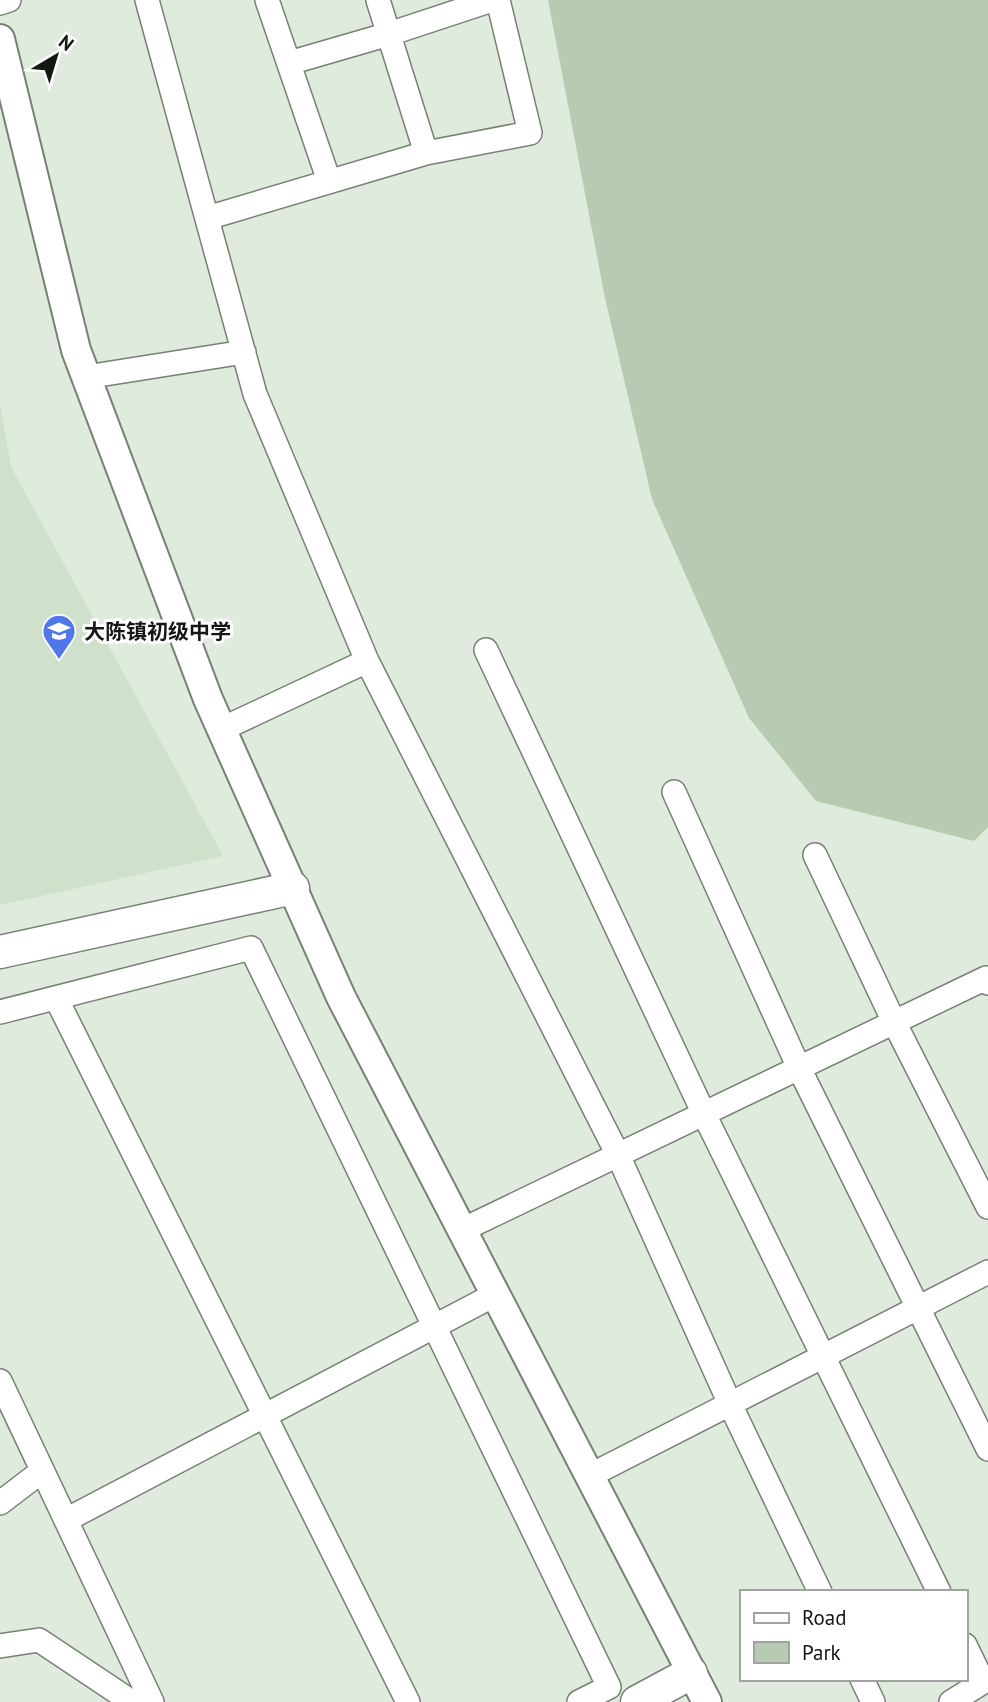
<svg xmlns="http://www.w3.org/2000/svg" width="988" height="1702" viewBox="0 0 988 1702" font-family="'PT Sans','Noto Sans SC',sans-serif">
	<rect width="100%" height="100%" fill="#dfebdc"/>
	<path fill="#cfe0cb" d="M0,404L11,467L223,856L0,905Z"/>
	<path fill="#b7cab2" d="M548,0H988V827L974,841L816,801L749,718L652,499L605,298Z"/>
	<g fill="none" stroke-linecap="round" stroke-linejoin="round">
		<defs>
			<path id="minor" d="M147,0L255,394L367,661L618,1155L730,1404L820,1592
				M267,0L329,181
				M378,0L426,153
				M0,3L9,0
				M289,63L389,34L492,0
				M207,218L426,153L530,133L498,0
				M86,377L244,352
				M486,650L704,1114L939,1592
				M222,729L367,661
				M674,792L799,1068L988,1449
				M815,855L894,1022L988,1207
				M56,998L408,1702
				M0,1012L251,948L609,1687L579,1702
				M462,1230L986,978L988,983
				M0,1381L152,1702
				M589,1476L988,1272
				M0,1503L42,1471
				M66,1520L496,1294
				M965,1645L983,1682
				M0,1646L39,1640L132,1702
				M862,1679L873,1702
				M951,1702L988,1679"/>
			<path id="tertiary" d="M0,39L76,350L208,699L341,997L707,1702"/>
			<path id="secondary" d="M0,952L293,888
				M637,1702L691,1673"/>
		</defs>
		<use href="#minor" stroke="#768174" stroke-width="26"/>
		<use href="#tertiary" stroke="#768174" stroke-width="32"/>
		<use href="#secondary" stroke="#768174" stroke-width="35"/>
		<use href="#minor" stroke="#fff" stroke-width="23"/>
		<use href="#tertiary" stroke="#fff" stroke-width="28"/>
		<use href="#secondary" stroke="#fff" stroke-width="32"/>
	</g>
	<defs>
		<symbol id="school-pin" viewBox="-11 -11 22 30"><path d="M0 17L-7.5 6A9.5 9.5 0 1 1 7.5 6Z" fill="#5076ea" stroke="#fff"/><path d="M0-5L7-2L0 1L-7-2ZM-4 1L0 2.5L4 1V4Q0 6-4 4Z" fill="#fff"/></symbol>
	</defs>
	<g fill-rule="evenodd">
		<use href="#school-pin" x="40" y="612" width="38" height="52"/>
	</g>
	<g text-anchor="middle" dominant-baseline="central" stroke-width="6" stroke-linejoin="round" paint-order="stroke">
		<g font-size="21" font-weight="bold" fill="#141813" stroke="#fff" text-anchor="start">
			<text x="84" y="631">大陈镇初级中学</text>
		</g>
	</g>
	<rect x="740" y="1590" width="228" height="91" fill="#ffffff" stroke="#a1a3a1" stroke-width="2"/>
	<rect x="754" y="1613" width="35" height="10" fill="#ffffff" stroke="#a1a3a1" stroke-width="2"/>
	<text x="802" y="1625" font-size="21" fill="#141813">Road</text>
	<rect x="754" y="1642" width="35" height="21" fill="#b7cab2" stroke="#a1a3a1" stroke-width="2"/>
	<text x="802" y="1660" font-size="21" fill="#141813">Park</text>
	<g transform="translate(56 56) rotate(38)" stroke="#ffffff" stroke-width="5" paint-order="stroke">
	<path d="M0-5L12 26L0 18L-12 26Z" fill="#141813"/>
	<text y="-10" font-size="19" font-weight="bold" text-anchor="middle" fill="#141813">N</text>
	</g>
</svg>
